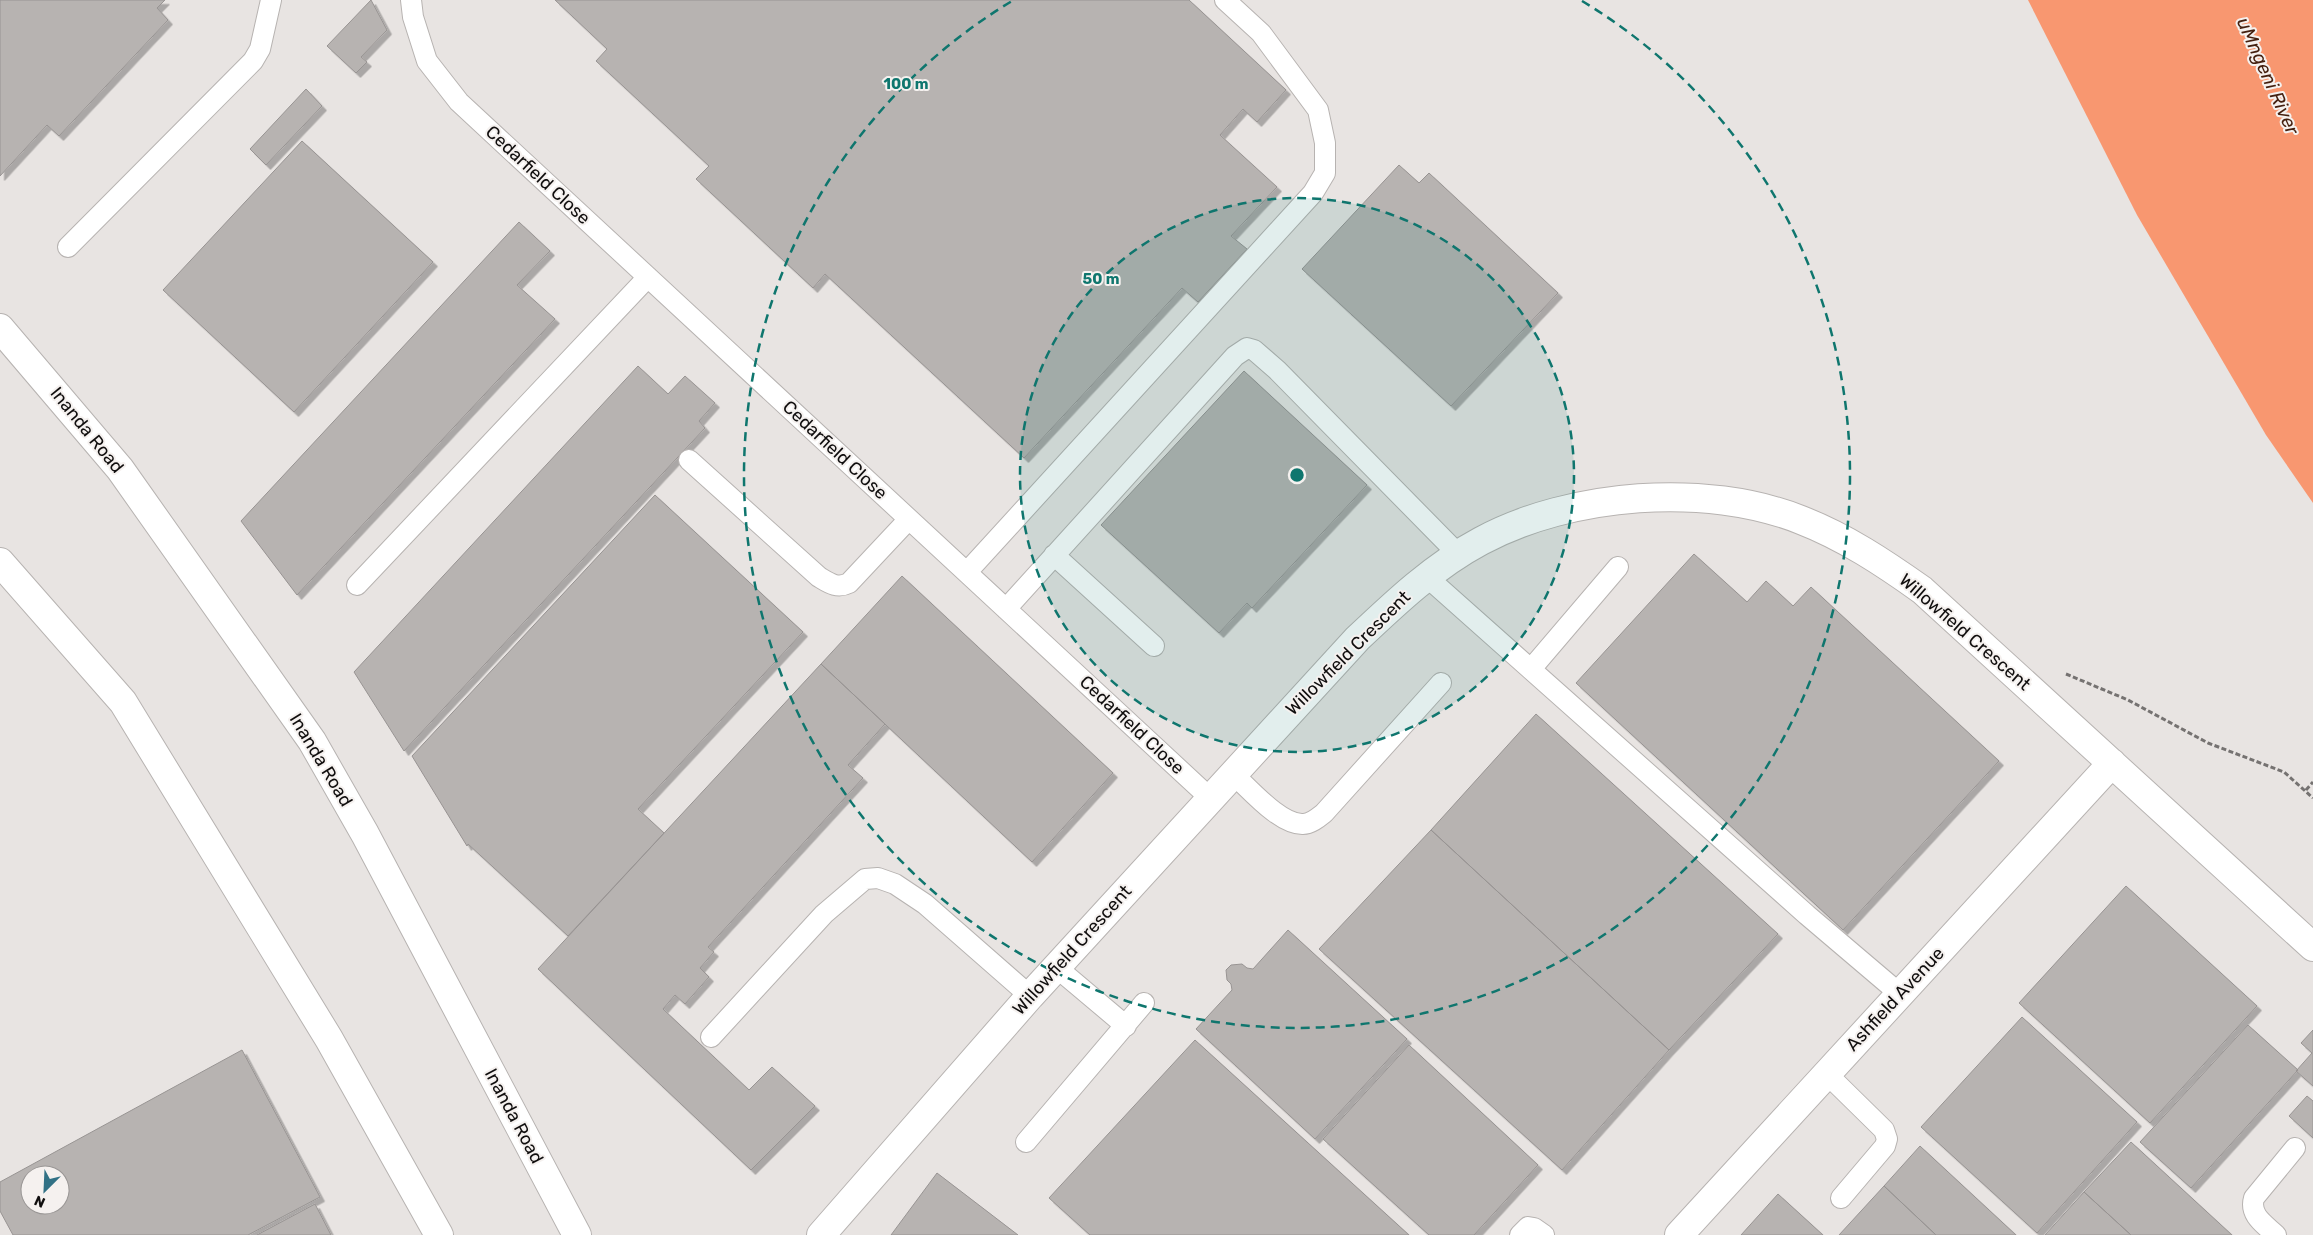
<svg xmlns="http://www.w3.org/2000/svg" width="2313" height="1235" viewBox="0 0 2313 1235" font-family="Rubik,sans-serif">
	<defs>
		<filter id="shadow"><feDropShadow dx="4.5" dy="4.5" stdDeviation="0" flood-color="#0004"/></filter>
	</defs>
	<rect width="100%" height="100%" fill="#e8e4e2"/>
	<path fill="#f89770" d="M2028,0H2313V503L2266,435L2137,215Z"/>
	<path fill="#b7b3b1" stroke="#989493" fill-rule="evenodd" filter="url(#shadow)" d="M0,0H165L157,8L168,20L59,136L47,125L0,176Z
		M371,0L387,30L361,57L367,62L356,73L327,46Z
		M555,0H1189L1286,90L1257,122L1243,109L1220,135L1277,187L1231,236L1247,249L1198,302L1182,288L1024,458L825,274L813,288L696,179L709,166L596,61L607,49Z
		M306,89L322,106L266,165L250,149Z
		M302,141L433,262L294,412L163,290Z
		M1399,165L1419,183L1429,173L1558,293L1451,406L1302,269Z
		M519,222L550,251L517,285L555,319L297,595L241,521Z
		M638,366L668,394L685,376L715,403L699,421L705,428L404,751L354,672Z
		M1244,371L1367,485L1252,608L1247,603L1219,633L1101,525Z
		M655,495L803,632L638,809L664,833L568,936L468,844L467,846L412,756Z
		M1694,554L1747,602L1766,581L1793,606L1811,587L1999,761L1843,930L1576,683Z
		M902,576L1113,773L1032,862L821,664Z
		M821,664L885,724L848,765L863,778L708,947L714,952L700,968L709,977L685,1004L675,995L663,1009L749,1090L772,1067L815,1106L751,1170L538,969Z
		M1536,714L1778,934L1669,1050L1431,830Z
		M1431,830L1669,1050L1562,1170L1319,949Z
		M2126,886L2257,1006L2150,1123L2019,1003Z
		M1288,930L1407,1039L1315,1139L1196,1029L1232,990L1231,984L1227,980L1226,970L1231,965L1242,964L1247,968L1253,969Z
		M2022,1017L2137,1122L2037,1233L1921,1127Z
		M2248,1025L2298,1070L2191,1188L2140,1142Z
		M2313,1030V1086L2296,1071L2312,1053L2301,1043Z
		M1195,1040L1409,1235H1090L1049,1198Z
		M1409,1045L1538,1165L1474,1235H1429L1323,1139Z
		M242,1050L320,1197L248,1235H13L0,1211V1182ZM30,1175H60V1205H30Z
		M2307,1096L2313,1101V1138L2289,1116Z
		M2131,1142L2232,1235H2131L2084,1192Z
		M1920,1146L2016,1235H1936L1884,1186Z
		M937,1173L1018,1235H891Z
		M1884,1186L1936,1235H1839Z
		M2084,1192L2131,1235H2045Z
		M1778,1194L1823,1235H1741Z
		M315,1204L331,1235H257Z"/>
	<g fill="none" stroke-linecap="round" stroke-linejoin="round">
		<defs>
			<path id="lane" d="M411,0L413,17L427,61L459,102L1210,798
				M68,247L253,61L260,49L271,0
				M689,460L819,577C829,583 837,589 849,583L909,519
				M1054,555L1154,646
				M967,572L1313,193L1325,173V143L1318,110L1261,33L1225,0
				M1427,577L1807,915L1900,994
				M357,585L648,277
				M1006,609L1235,356L1247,348L1254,350L1277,370L1459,555
				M1531,669L1618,567
				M1233,774C1249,788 1280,825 1303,824C1311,824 1319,817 1324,813L1441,683
				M1056,967L1126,1026
				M711,1037L824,914L865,879L878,878L895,884L925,904L1030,996
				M1827,1074L1884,1130L1887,1139L1885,1146L1841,1198
				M1026,1142L1144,1003
				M1520,1235L1528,1227L1534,1228L1544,1235
				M2276,1235C2264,1224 2249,1215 2254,1198L2295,1148"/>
			<path id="street" d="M821,1235L1030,996L1357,639C1395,603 1434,566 1481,541C1570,493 1706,482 1801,520C1845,537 1884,563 1922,590L2313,947
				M1679,1235L2112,763"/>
			<path id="secondary" d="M0,328L120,469L312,741L365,834L577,1235
				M0,562L123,702L329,1039L439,1235"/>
		</defs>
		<use href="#lane" stroke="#b7b3b1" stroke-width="22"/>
		<use href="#street" stroke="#b7b3b1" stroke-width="30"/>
		<use href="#secondary" stroke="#b7b3b1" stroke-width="30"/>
		<path stroke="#757271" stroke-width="3" stroke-dasharray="5 2.5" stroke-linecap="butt" d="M2066,674L2128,700L2208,743L2284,772L2313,798
			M2306,790L2313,782"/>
		<use href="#lane" stroke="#fff" stroke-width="20"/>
		<use href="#street" stroke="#fff" stroke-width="28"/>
		<use href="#secondary" stroke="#fff" stroke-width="28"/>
	</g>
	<circle cx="1297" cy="475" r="277" fill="#0f766e" fill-opacity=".12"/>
	<g fill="none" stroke="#0f766e" stroke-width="2.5" stroke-dasharray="9 6">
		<circle cx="1297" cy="475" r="277"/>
		<path d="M1582 1A553 553 0 1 1 1012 1"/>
	</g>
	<g text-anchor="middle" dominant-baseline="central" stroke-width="4" stroke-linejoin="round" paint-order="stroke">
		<g font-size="18" fill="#100e0e" stroke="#f5f1ef">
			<text transform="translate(538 175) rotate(43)">Cedarfield Close</text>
			<text transform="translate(87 430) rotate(51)">Inanda Road</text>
			<text transform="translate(835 450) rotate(43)">Cedarfield Close</text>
			<text transform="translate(1965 632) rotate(41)">Willowfield Crescent</text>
			<text transform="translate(1348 653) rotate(-45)">Willowfield Crescent</text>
			<text transform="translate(1132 725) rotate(43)">Cedarfield Close</text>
			<text transform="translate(321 760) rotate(59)">Inanda Road</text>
			<text transform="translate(1072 950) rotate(-48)">Willowfield Crescent</text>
			<text transform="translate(1895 999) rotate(-47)">Ashfield Avenue</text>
			<text transform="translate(514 1116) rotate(62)">Inanda Road</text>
		</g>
		<g font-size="19" font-style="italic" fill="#441f0f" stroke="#f5f1ef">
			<text transform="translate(2268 76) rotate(66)">uMngeni River</text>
		</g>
	</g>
	<circle cx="1297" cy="475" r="8" fill="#0f766e" stroke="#f5f1ef" stroke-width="2.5"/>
	<g font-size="15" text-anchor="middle" font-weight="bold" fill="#0f766e" stroke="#f5f1ef" stroke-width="4" stroke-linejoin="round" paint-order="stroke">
		<text x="906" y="89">100 m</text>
		<text x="1101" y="284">50 m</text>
	</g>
	<g transform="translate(45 1190) rotate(204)"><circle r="24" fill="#f5f1ef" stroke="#999695"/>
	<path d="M0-4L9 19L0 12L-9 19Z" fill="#317185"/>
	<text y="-8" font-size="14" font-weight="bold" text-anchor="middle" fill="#100e0e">N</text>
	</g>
</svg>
